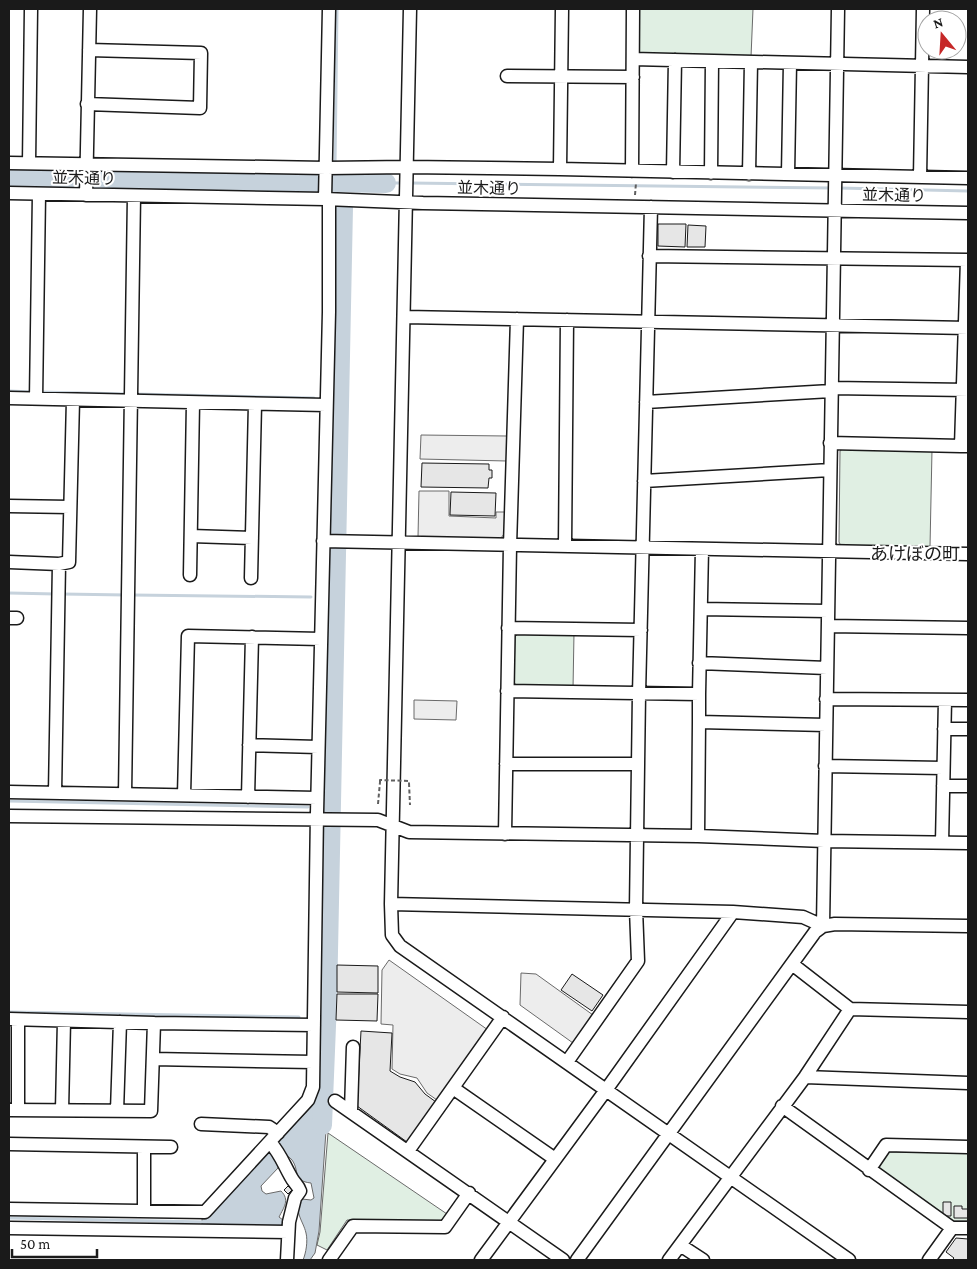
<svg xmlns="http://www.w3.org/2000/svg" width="977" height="1269" viewBox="0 0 977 1269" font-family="'Crimson Pro','Noto Sans JP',serif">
	<rect width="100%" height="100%" fill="#fff"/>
	<path fill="#e0efe3" stroke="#6a6a6a" d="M638,9H753L751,57L641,54L638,50Z
		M844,448L932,450L930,547L841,546L839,542L840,451Z
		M520,632L574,633L573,689L518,688L514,682L515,637Z
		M328,1133L447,1214L438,1223L347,1220L327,1250L317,1245L320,1232Z
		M889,1152L968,1153V1221H949L881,1173L879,1166Z"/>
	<path fill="#ededed" stroke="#6a6a6a" d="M421,435L507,436V461L420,459Z
		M419,491H449V516L496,518V512H506L505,533L500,539L418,537Z
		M414,700L457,701L456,720L414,719Z
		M389,960L488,1030L437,1100L427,1093L417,1078L400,1074L392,1069L393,1025L381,1024L382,970Z
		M521,973L536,974L593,1015L573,1043L520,1005Z"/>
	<path fill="#c6d2dc" stroke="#6a6a6a" d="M317,1093L328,1102L319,1231L315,1253L310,1260H303C306,1253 308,1241 306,1233C303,1220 293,1212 302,1199L311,1200L314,1198L311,1183C292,1181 300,1171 292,1160C290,1157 285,1155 282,1153L278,1162V1168L261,1186L262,1191L266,1194L281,1191C290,1200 284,1207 279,1217L283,1220V1226L202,1224V1219H207L269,1152L275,1154L281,1149L279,1141L314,1104Z"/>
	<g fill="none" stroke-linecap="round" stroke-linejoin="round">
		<path stroke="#c6d2dc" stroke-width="3" d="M335,166L337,9
			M335,182V172
			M386,183H402
			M409,183L832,188
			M839,188L968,191
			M9,391L33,392
			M39,392L128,394
			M134,394L314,398
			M332,398L339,399
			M9,593L56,594
			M62,594L126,595
			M132,595L311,597
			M331,597H335
			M9,801L308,807
			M327,808H331
			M9,1012L299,1017
			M323,1018H327
			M9,1218L206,1222"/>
		<path stroke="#c6d2dc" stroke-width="20" d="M9,177L386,183
			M322,1125L327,1001L343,207"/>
	</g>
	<path fill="#e6e6e6" stroke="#1a1a1a" d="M658,224H686L685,247L658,246Z
		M688,225L706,226L705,247H687Z
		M422,463L489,464V470H492V478H489L488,488L421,487Z
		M451,492L496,493L495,516L450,515Z
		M337,965L378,966V993L337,992Z
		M572,974L603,995L592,1011L561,990Z
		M337,994H378L377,1021L336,1020Z
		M361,1031L392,1033L390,1071L400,1077L415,1082L425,1094L436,1102L407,1142L357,1106Z
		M288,1186L292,1190L288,1194L284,1190Z
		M943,1202H951V1216H943Z
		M954,1206H962V1209H968V1218H954Z
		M956,1238L968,1239V1260H952L954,1258L946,1252Z"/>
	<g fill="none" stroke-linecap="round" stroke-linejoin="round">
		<defs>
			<path id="minor" d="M410,9L391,904L392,935L400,946L849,1260
				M633,59L968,67
				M507,76L633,77
				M87,104L200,108L201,53L89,50
				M9,163L326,168L407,167L560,169L968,178
				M29,163L31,9
				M560,169L562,9
				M632,171L633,9
				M673,172L675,60
				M711,173L712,61
				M749,174L751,62
				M788,174L790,63
				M920,177L923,9
				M9,193L325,199L423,203L968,213
				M86,195L90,9
				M325,199L329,9
				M649,256L968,260
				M967,260L961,446H968
				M405,317L968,328
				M831,388L968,390
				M9,398L326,405
				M36,399L39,194
				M646,402L831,391
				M830,443L961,446
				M644,481L830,470
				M9,506L70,507
				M191,536L252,538
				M323,541L968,554
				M565,546L567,320
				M9,562L59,564L69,562L73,400
				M190,575L193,403
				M251,578L255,404
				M701,609L828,611
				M9,618H17
				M828,626L968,628
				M508,628L641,630
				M699,663L827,668
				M507,691L699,694V722L826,725
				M699,694L702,549
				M826,699L968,700
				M944,729H968
				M249,745L318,747
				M506,764H638
				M825,766L943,768
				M943,786H968
				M9,792L317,798
				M55,793L59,564
				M125,794L134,196
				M184,795L188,636L321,639
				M248,797L252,637
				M9,816L378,820L409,832L698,836L824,841L968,843
				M505,834L510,546L517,319
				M698,836L699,722
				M942,843L945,700
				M391,904L733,912L803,917L823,926L838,9
				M792,964L850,1009L968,1012
				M9,1019L154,1023L314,1025
				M153,1059L313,1062
				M567,1062L638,961L636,909L639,694L651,207
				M805,1077L968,1083
				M453,1088L555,1159
				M335,1101L563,1260
				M782,1106L952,1228H968
				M9,1110L151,1111L154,1023
				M18,1110V1020
				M62,1110L64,1021
				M117,1111L120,1022
				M351,1111L353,1047
				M201,1124L269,1127L278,1133
				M270,1142C281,1155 283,1163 291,1177C294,1183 298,1185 300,1191L295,1198L289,1222L287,1260
				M9,1144L171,1147
				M408,1151L503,1017
				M869,1170L886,1145L968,1147
				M9,1209L205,1212L308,1100L313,1087L317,813L329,312V200
				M144,1211V1147
				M9,1228L288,1232
				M680,1245L703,1260
				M329,1260L353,1226L445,1227L469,1193
				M481,1260L606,1090L733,912
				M577,1260L815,932L823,926L835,924L968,926
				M669,1260L805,1077L850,1009
				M929,1260L952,1228"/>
		</defs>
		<use href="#minor" stroke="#1a1a1a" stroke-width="15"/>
		<path stroke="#5f5f5f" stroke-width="2" stroke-dasharray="4 2.5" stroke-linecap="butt" d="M635,195L636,183
			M409,783L410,805
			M378,804L380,782"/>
		<use href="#minor" stroke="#fff" stroke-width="12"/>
		<path stroke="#5f5f5f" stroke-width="2" stroke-dasharray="4 2.5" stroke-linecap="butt" d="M380,782V780L409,781V783"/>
	</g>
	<g text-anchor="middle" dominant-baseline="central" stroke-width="4" stroke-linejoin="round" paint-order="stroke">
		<g font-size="16" fill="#1a1a1a" stroke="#fff">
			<text transform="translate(84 178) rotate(1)">並木通り</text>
			<text transform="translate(489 188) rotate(1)">並木通り</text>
			<text transform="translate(894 195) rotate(1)">並木通り</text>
		</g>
		<g font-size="18" fill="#1a1a1a" stroke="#fff">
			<text x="915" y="554">あけぼの町</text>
		</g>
	</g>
	<rect width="977" height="1269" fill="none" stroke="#1a1a1a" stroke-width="20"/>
	<g transform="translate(942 35) rotate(342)"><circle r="24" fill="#ffffff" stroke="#a3a3a3"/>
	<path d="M0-4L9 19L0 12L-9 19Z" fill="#c62828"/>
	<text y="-8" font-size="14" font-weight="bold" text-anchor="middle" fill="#1a1a1a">N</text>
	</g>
	<path d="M12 1249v8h85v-8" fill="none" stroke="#1a1a1a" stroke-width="2.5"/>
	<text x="20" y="1249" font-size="15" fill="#1a1a1a" stroke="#ffffff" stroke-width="4" paint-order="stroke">50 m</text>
</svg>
